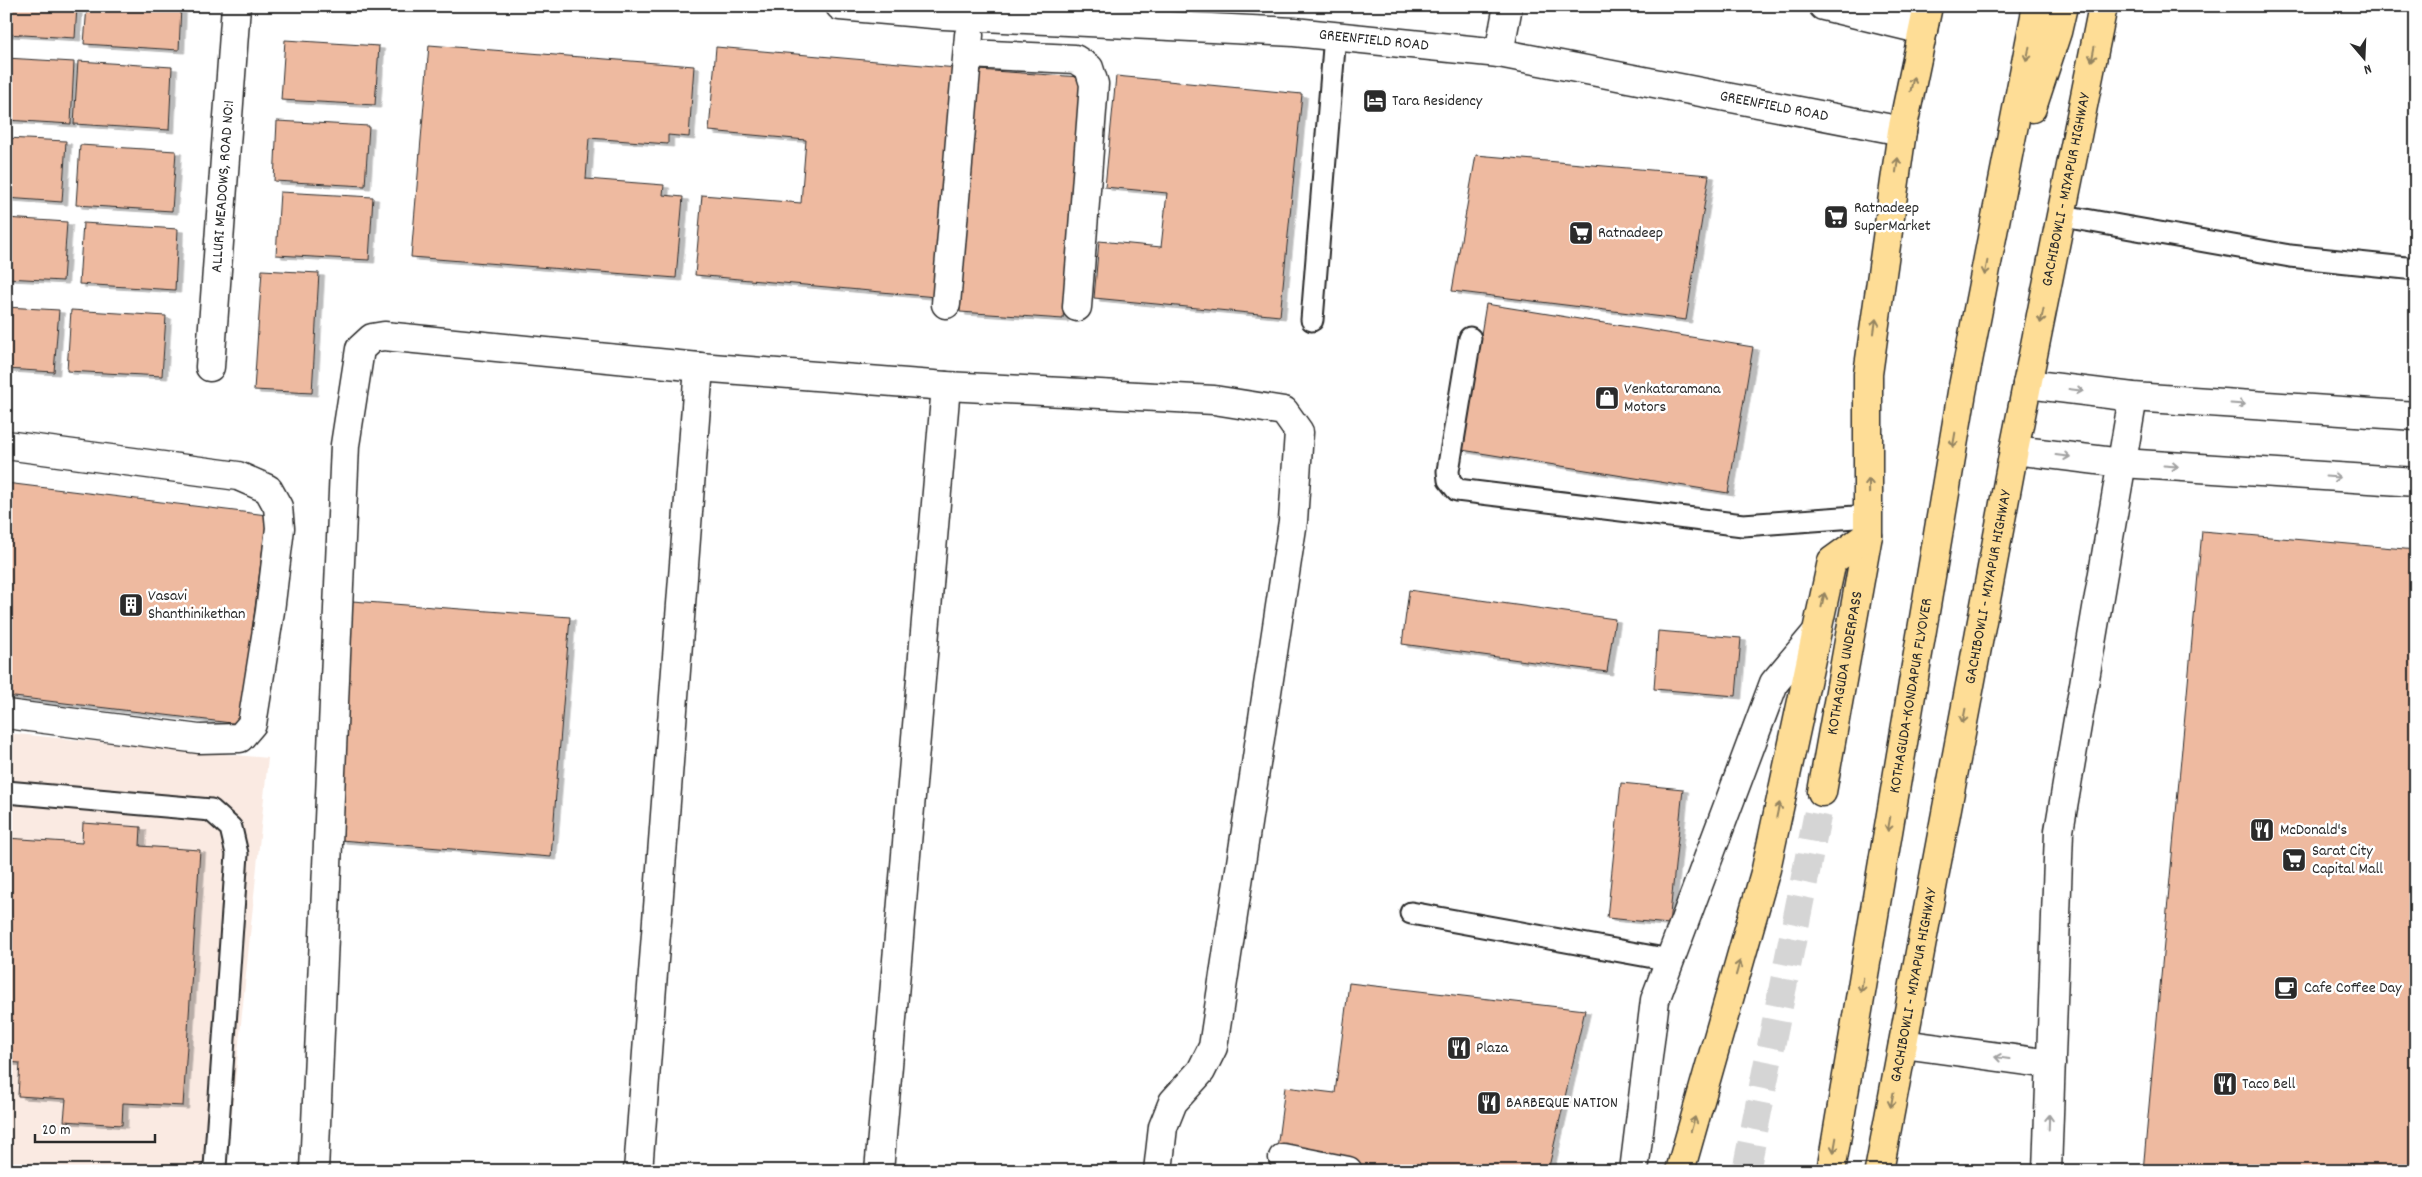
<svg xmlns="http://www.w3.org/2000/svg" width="2422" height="1177" viewBox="0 0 2422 1177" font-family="Dekko,sans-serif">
	<defs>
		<filter id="shadow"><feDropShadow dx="5.5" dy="3" stdDeviation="0" flood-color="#0004"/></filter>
	</defs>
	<rect width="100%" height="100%" fill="#fff"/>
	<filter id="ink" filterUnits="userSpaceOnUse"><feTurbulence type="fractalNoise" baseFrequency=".02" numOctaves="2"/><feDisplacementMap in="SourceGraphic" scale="10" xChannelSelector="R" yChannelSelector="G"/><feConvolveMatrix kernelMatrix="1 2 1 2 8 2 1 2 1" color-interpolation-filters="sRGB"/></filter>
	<g filter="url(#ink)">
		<path fill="#faeae2" d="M6,733L268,758L226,1171H6Z"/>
		<path fill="#eebaa0" stroke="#2b2b2b" filter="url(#shadow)" d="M6,6H77L75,38L6,34Z
			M87,6H181L179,50L84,44Z
			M285,40L379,46L375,105L281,100Z
			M429,45L694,66L689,137L668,135V144L589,138L586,179L664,185L663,195L683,197L676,278L411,257Z
			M716,47L957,68L936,297L695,275L702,195L801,203L806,140L709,131Z
			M6,58L74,62L71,124L6,120Z
			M78,61L172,67L169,130L74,124Z
			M978,70L1081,77L1063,319L960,312Z
			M1116,76L1302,94L1280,316L1094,298L1099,241L1161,247L1167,193L1105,187Z
			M277,121L369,126L365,186L274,181Z
			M6,138L66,141L62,202L6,198Z
			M80,145L176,151L172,211L76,205Z
			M1476,155L1709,175L1686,320L1452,291Z
			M280,192L373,197L369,260L276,255Z
			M6,218L67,222L63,281L6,278Z
			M83,223L178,229L175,290L79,284Z
			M262,270L319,273L312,393L254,390Z
			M1486,304L1753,347L1728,493L1462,450Z
			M6,307L59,310L54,372L6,369Z
			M71,310L166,316L162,376L67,371Z
			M6,483L267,515L240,724L6,696Z
			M2202,531L2416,550V1171H2143Z
			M1409,590L1615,619L1607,672L1402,644Z
			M352,601L570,617L551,857L340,840Z
			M1658,631L1741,638L1736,696L1654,689Z
			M1621,783L1683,789L1669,924L1607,918Z
			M83,823L141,827L140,846L200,850L183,1106L123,1103L122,1125L64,1121L66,1099L18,1096L20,1063L6,1062V838L82,843Z
			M1349,983L1585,1010L1548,1171H1274L1285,1087L1335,1093Z"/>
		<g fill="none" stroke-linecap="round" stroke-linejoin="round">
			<path stroke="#d5d5d5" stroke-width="28" stroke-dasharray="28 14" stroke-linecap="butt" d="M1746,1171L1822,792"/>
			<defs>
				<path id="service" d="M2063,216L2290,256L2416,269
					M1312,320L1335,35
					M1470,338L1448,471L1449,480L1457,490L1743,525L1869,516
					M6,792L211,810L231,828L237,854L215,1167L212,1171
					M1411,913L1670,960"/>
				<g id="minor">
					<path id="s1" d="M840,6L944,15L1294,32L1499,53L1902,131"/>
					<path d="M1823,6L1923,30"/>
					<path d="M1499,53L1508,6"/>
					<path d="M968,54L1075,59L1089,68L1094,84L1077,307"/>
					<path d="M946,304L969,35"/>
					<path id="s2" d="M210,367L236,6"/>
					<path d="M2027,384L2133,397L2416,416"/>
					<path d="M6,445L238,476L268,489L278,507L280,528L270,611L252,724L240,738L199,739L6,714"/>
					<path d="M2014,450L2122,463L2416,482"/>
					<path d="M1903,1044L2051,1064"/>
					<path d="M1283,1158L1348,1171"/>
					<path d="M314,1171L345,445L360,349L372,338L384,336L699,367L946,386L1214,400L1284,411L1299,432L1293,521L1213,1047L1201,1071L1173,1102L1163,1127L1158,1171"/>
					<path d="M638,1171L699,367"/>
					<path d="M879,1171L946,386"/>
					<path d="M1634,1171L1655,1000L1774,683L1816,633"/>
					<path d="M2047,1171L2059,831L2133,397"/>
				</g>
				<g id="primary">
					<path d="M2032,108L2057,32L2063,6"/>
					<path id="s3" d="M1822,792L1868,535V374L1902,131L1928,6"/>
					<path d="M1680,1171L1766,869L1832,561L1868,535"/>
					<path id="s4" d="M1831,1171L1962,392L2037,6"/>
					<path id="s5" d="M1879,1171L2014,450L2103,6"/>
				</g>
			</defs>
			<use href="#service" stroke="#2b2b2b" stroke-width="25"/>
			<use href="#minor" stroke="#2b2b2b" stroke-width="31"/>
			<use href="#primary" stroke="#2b2b2b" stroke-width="31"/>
			<use href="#service" stroke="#fff" stroke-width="21"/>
			<use href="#minor" stroke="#fff" stroke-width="28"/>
			<use href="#primary" stroke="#fedd96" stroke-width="28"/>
		</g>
		<defs><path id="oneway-shaft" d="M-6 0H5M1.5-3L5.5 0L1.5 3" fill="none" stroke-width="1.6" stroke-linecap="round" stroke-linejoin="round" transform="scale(1.25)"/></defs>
		<g stroke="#948460">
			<use href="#oneway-shaft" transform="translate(2028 54) rotate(101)"/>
			<use href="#oneway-shaft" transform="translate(2093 54) rotate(101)"/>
			<use href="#oneway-shaft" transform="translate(1912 84) rotate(-78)"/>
			<use href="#oneway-shaft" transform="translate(1897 165) rotate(-82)"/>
			<use href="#oneway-shaft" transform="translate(1986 268) rotate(101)"/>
			<use href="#oneway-shaft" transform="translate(2042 316) rotate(102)"/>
			<use href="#oneway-shaft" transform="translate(1875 326) rotate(-82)"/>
			<use href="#oneway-shaft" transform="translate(1954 440) rotate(100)"/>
			<use href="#oneway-shaft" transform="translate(1869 486) rotate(-91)"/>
			<use href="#oneway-shaft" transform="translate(1823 600) rotate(-78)"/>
			<use href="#oneway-shaft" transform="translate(1964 716) rotate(101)"/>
			<use href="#oneway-shaft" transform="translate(1778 810) rotate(-78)"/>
			<use href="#oneway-shaft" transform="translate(1889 824) rotate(100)"/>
			<use href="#oneway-shaft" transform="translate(1738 968) rotate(-74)"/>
			<use href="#oneway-shaft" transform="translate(1862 985) rotate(100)"/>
			<use href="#oneway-shaft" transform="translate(1892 1100) rotate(101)"/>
			<use href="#oneway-shaft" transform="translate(1693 1124) rotate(-74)"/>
			<use href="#oneway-shaft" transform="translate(1835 1145) rotate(100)"/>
		</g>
		<g stroke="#a0a0a0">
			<use href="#oneway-shaft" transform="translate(2076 390) rotate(7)"/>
			<use href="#oneway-shaft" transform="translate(2238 404) rotate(4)"/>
			<use href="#oneway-shaft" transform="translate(2063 456) rotate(7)"/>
			<use href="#oneway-shaft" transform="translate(2171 466) rotate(4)"/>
			<use href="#oneway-shaft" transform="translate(2333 477) rotate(4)"/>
			<use href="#oneway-shaft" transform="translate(2002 1058) rotate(-172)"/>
			<use href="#oneway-shaft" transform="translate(2049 1122) rotate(-88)"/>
		</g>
	</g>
	<defs>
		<symbol id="hotel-square" viewBox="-11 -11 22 22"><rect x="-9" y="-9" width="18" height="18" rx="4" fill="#2b2b2b" stroke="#fff"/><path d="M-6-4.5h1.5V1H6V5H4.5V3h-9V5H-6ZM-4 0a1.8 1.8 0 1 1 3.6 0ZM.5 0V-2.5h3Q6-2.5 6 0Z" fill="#fff"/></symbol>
		<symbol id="supermarket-square" viewBox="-11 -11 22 22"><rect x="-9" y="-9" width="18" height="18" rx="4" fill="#2b2b2b" stroke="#fff"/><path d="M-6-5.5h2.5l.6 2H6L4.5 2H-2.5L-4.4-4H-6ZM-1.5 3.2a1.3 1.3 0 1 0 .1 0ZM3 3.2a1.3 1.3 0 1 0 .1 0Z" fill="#fff"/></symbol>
		<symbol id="shop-square" viewBox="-11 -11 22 22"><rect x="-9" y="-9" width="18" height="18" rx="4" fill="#2b2b2b" stroke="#fff"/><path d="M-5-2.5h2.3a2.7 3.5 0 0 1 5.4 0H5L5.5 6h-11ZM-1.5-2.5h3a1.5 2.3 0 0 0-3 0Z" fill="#fff"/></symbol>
		<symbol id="building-square" viewBox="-11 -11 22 22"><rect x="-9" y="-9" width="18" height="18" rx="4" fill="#2b2b2b" stroke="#fff"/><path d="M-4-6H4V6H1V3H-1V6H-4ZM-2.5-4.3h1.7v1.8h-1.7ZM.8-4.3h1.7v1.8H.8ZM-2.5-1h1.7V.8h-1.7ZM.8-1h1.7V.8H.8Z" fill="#fff"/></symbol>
		<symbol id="restaurant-square" viewBox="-11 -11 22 22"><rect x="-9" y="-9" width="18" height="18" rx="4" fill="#2b2b2b" stroke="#fff"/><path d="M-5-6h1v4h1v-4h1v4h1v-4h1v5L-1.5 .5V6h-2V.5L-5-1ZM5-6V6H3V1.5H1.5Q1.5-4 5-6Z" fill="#fff"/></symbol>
		<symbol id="cafe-square" viewBox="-11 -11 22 22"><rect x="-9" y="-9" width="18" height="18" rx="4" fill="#2b2b2b" stroke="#fff"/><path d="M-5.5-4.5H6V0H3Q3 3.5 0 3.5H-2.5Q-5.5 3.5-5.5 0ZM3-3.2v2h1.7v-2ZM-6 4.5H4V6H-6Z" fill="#fff"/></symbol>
	</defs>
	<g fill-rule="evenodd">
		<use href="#hotel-square" x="1361" y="87" width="28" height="28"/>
		<use href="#supermarket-square" x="1822" y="203" width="28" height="28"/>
		<use href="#supermarket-square" x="1567" y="219" width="28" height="28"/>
		<use href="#shop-square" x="1593" y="384" width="28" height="28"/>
		<use href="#building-square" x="117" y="591" width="28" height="28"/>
		<use href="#restaurant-square" x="2248" y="816" width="28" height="28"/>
		<use href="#supermarket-square" x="2280" y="846" width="28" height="28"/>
		<use href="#cafe-square" x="2272" y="974" width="28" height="28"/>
		<use href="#restaurant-square" x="1445" y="1034" width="28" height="28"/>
		<use href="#restaurant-square" x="2211" y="1070" width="28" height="28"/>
		<use href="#restaurant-square" x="1475" y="1089" width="28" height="28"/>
	</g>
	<g text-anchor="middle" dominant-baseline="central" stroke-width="5" stroke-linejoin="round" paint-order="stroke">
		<g font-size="16" fill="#2b2b2b" stroke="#fff">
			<text stroke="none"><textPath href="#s1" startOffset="535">GREENFIELD ROAD</textPath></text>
			<text stroke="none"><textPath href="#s1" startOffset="941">GREENFIELD ROAD</textPath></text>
			<text stroke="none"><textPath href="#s2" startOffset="181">ALLURI MEADOWS, ROAD NO:1</textPath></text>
			<text stroke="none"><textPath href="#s5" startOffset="999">GACHIBOWLI - MIYAPUR HIGHWAY</textPath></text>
			<text stroke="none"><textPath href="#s5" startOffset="594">GACHIBOWLI - MIYAPUR HIGHWAY</textPath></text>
			<text stroke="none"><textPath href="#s3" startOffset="131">KOTHAGUDA UNDERPASS</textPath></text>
			<text stroke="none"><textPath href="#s4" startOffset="482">KOTHAGUDA-KONDAPUR FLYOVER</textPath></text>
			<text stroke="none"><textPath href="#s5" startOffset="189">GACHIBOWLI - MIYAPUR HIGHWAY</textPath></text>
		</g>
		<g font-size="16" fill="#2b2b2b" stroke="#fff" text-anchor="start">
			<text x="1392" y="101">Tara Residency</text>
			<text x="1854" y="208">Ratnadeep<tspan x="1854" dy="18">SuperMarket</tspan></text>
			<text x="1598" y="233">Ratnadeep</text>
			<text x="1624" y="389">Venkataramana<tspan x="1624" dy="18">Motors</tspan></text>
			<text x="148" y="596">Vasavi<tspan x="148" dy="18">Shanthinikethan</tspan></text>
			<text x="2280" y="830">McDonald's</text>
			<text x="2312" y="851">Sarat City<tspan x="2312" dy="18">Capital Mall</tspan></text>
			<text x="2304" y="988">Cafe Coffee Day</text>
			<text x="1476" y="1048">Plaza</text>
			<text x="2242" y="1084">Taco Bell</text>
			<text x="1506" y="1103">BARBEQUE NATION</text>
		</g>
	</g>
	<rect width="2422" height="1177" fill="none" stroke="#fff" stroke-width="25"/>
	<rect x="12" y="12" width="2397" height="1152" fill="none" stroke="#2b2b2b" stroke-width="2" filter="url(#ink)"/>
	<g transform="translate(2364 58) rotate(161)" stroke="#ffffff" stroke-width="4" paint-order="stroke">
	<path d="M0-4L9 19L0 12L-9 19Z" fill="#2b2b2b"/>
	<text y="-8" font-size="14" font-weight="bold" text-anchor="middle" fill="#2b2b2b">N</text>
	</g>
	<path d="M35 1134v8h120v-8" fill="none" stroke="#2b2b2b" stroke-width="2.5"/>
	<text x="42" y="1134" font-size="15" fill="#2b2b2b" stroke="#ffffff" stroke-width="4" paint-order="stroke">20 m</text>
</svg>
